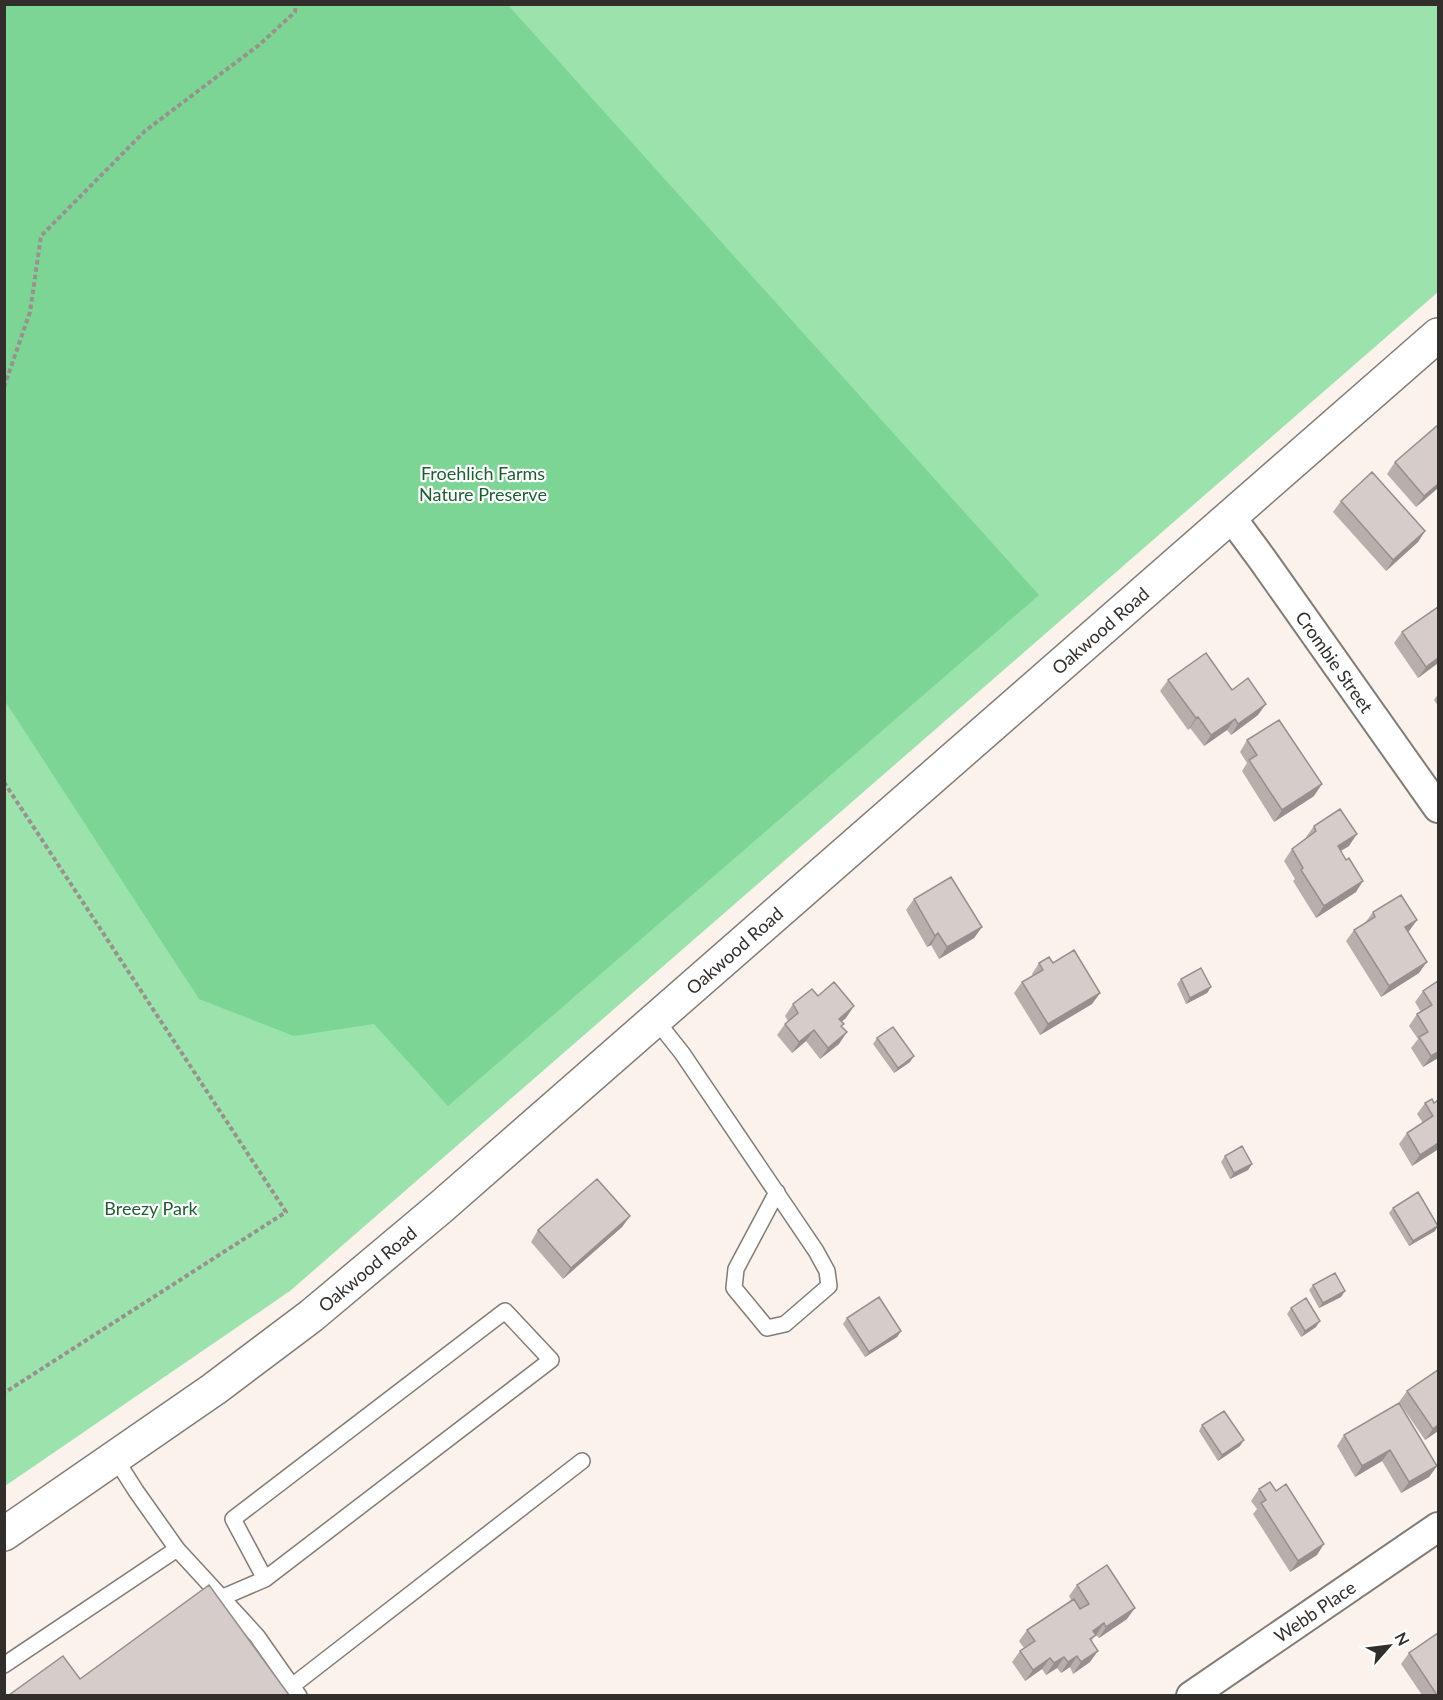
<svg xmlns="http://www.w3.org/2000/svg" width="1443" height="1700" viewBox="0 0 1443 1700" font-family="Lato,sans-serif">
	<rect width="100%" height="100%" fill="#fbf2ec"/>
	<path fill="#9be2ac" d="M5,5H1438V292L290,1291L5,1486Z"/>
	<path fill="#7cd594" d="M4,5H508L1039,595L448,1106L374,1024L294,1036L199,999L5,701Z"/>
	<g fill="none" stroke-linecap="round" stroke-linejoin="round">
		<defs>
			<path id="service" d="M655,1019L682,1053L816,1251L827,1271L829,1286L785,1324L767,1328L734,1288L736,1269L777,1192
				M115,1458L136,1491L177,1549
				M221,1598L265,1579L551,1360L505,1311L233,1519L265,1579
				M4,1665L177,1549L257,1636L299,1696
				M292,1686L582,1461"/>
			<g id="minor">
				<path id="s1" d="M1231,517L1262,559L1438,808"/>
				<path id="s2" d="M1191,1696L1438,1527"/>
			</g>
			<g id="secondary">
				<path id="s3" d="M4,1534L214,1389L311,1316L441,1207L1438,335"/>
			</g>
		</defs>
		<use href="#service" stroke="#837b76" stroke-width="18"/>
		<use href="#minor" stroke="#837b76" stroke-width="32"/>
		<use href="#secondary" stroke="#837b76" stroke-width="36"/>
		<path stroke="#98928d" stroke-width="4" stroke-dasharray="4.5 3" stroke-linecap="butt" d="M4,387L30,312L41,236L145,131L259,45L295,12L296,4
			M4,782L286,1212L4,1393"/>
		<use href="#service" stroke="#fff" stroke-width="15"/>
		<use href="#minor" stroke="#fff" stroke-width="28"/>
		<use href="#secondary" stroke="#fff" stroke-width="33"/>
	</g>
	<path fill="#b8afad" d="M1395,462L1438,488L1416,507L1387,474Z
		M1341,501L1425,531L1418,542L1386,571L1333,512Z
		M1438,607V663L1418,678L1394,643L1402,632Z
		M1168,680L1232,690L1258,715L1231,735L1227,730L1204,746L1190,728L1188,730L1160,691Z
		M1438,694V706L1434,700Z
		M1247,740L1314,796L1274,822L1242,771L1247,763L1240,752Z
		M1314,826L1349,846L1341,851L1356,892L1316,918L1293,881L1295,879L1284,861L1292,849L1306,838V837Z
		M914,899L982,927L974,938L939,959L931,945L927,947L906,910Z
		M1373,912L1417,920L1408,932L1419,973L1381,997L1346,941L1354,930L1365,923Z
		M1039,963H1053L1100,993L1092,1004L1040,1035L1014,993L1022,982L1033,976L1032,974Z
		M1181,979L1211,987L1207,993L1186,1004L1177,984Z
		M1438,981V1058L1423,1067L1411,1048L1418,1039L1409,1026L1417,1014L1421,1012L1415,1002L1423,991Z
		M818,996L846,1018L841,1022L842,1027L839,1044L820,1059L806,1041L792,1053L777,1035L785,1024L788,1021L785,1016L793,1004Z
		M877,1038L910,1062L894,1073L873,1044Z
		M1438,1100V1153L1437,1150L1412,1166L1399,1144L1407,1133L1423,1123L1417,1114L1425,1103H1434Z
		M1225,1156L1252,1164L1248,1170L1230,1179L1221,1162Z
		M1393,1208L1435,1231L1409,1246L1389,1213Z
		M630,1216L622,1227L563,1279L531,1242L538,1230Z
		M1313,1285L1341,1297L1319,1308L1309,1290Z
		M1291,1308L1316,1327L1301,1337L1287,1314Z
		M847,1318L901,1331L897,1337L865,1357L843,1324Z
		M1407,1391L1438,1431L1425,1440L1399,1402Z
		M1202,1425L1240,1446L1218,1461L1199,1431Z
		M1344,1435L1437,1466L1429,1477L1401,1493L1382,1461L1355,1477L1337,1446Z
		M1259,1489L1317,1555L1290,1572L1253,1514L1257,1509L1251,1501Z
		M1077,1585L1127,1619L1099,1638L1096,1635L1091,1641L1090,1662L1073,1674L1070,1667L1061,1673L1057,1668L1046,1675L1042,1669L1025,1681L1012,1662L1020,1651L1024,1648L1019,1641L1027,1630L1071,1600L1069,1596Z
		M1409,1653L1438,1695H1422L1401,1664Z"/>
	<path fill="#968f8d" d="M1438,484V488L1416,507L1424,496Z
		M1425,531L1418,542L1386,571L1393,560Z
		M1438,658V663L1418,678L1426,667Z
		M1266,704L1258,715L1231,735L1238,724Z
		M1198,717L1190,728L1188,730L1196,718Z
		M1235,719L1227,730L1204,746L1211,735Z
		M1322,784L1314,796L1274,822L1282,810Z
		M1357,834L1349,846L1330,857L1338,846Z
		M1363,881L1356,892L1316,918L1324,906Z
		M1417,920L1409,931L1397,938L1405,927Z
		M982,927L974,938L939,959L947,947Z
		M938,933L931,945L927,947L935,936Z
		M1427,962L1419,973L1381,997L1389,986Z
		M1211,987L1207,993L1186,1004L1190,998Z
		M1100,993L1092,1004L1040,1035L1048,1024Z
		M854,1006L846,1018L831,1030L839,1019Z
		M814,1030L806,1041L792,1053L799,1042Z
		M847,1032L839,1044L820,1059L828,1048Z
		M1438,1052V1058L1423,1067L1431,1056Z
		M914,1056L910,1062L894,1073L898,1068Z
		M1438,1143V1148L1437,1150L1412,1166L1420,1155Z
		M1252,1164L1248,1170L1230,1179L1234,1173Z
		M630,1216L622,1227L563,1279L571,1268Z
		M1438,1226L1435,1231L1409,1246L1413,1241Z
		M1345,1291L1341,1297L1319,1308L1323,1303Z
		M1320,1321L1316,1327L1301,1337L1305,1331Z
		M901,1331L897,1337L865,1357L869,1352Z
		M1438,1425V1431L1425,1440L1433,1429Z
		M1244,1440L1240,1446L1218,1461L1222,1455Z
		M1390,1450L1382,1461L1355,1477L1362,1466Z
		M1437,1466L1429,1477L1401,1493L1409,1482Z
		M1324,1544L1317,1555L1290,1572L1298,1561Z
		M1135,1608L1127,1619L1099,1638L1106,1627Z
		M1104,1623L1096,1635L1085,1642L1093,1631Z
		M1098,1651L1090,1662L1073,1674L1081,1662Z
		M1077,1656L1070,1667L1061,1673L1068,1662Z
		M1064,1657L1057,1668L1046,1675L1054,1663Z
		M1050,1658L1042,1669L1025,1681L1033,1670Z"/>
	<path fill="#d6ccc9" stroke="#968f8d" stroke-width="1.5" d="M1438,425V484L1424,496L1395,462Z
		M1372,472L1425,531L1393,560L1341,501Z
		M1438,607V658L1426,667L1402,632Z
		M1206,653L1232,690L1248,678L1266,704L1238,724L1235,719L1211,735L1198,717L1196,718L1168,680Z
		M1279,720L1322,784L1282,810L1249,760L1257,755L1247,740Z
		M1340,809L1357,834L1338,846L1346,860L1349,858L1363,881L1324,906L1301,870L1303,868L1292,849L1316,831L1314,826Z
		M951,877L982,927L947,947L938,933L935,936L914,899Z
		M1401,895L1417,920L1405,927L1427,962L1389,986L1354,930L1375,917L1373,912Z
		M1074,950L1100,993L1048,1024L1022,982L1043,970L1039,963L1049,957L1053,963Z
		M1201,968L1211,987L1190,998L1181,979Z
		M1438,981V1052L1431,1056L1419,1037L1428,1032L1417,1014L1432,1005L1423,991Z
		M834,982L854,1006L839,1019L844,1024L841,1026L847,1032L828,1048L814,1030L799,1042L785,1024L798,1013L793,1004L812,989L818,996Z
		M893,1027L914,1056L898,1068L877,1038Z
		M1432,1099L1434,1103L1438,1100V1143L1420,1155L1407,1133L1433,1116L1425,1103Z
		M1242,1146L1252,1164L1234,1173L1225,1156Z
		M597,1179L630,1216L571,1268L538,1230Z
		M1418,1192L1438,1226L1413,1241L1393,1208Z
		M1335,1273L1345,1291L1323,1303L1313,1285Z
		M879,1297L901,1331L869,1352L847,1318Z
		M1306,1298L1320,1321L1305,1331L1291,1308Z
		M1438,1370V1425L1433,1429L1407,1391Z
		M1399,1403L1437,1466L1409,1482L1390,1450L1362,1466L1344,1435Z
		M1224,1411L1244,1440L1222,1455L1202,1425Z
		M1270,1482L1276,1491L1286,1484L1324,1544L1298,1561L1261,1503L1266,1500L1259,1489Z
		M1107,1565L1135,1608L1106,1627L1104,1623L1093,1631L1096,1635L1090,1639L1098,1651L1081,1662L1077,1656L1068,1662L1064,1657L1054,1663L1050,1658L1033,1670L1020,1651L1035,1641L1027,1630L1074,1599L1080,1609L1089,1604L1077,1585Z
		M209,1585L289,1695H9L63,1656L80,1679Z
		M1438,1633V1695H1437L1409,1653Z"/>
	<g text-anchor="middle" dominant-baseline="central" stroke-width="4.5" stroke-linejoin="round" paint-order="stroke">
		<g font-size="18" fill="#1e5d33" stroke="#fff">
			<text x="483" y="473">Froehlich Farms<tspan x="483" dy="21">Nature Preserve</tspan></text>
			<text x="151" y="1208">Breezy Park</text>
		</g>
		<g font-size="18" fill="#312e2c" stroke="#fff">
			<text stroke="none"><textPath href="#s3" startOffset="1422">Oakwood Road</textPath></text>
			<text stroke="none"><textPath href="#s1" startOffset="178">Crombie Street</textPath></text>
			<text stroke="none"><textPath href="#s3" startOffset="936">Oakwood Road</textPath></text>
			<text stroke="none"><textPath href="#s3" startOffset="450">Oakwood Road</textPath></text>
			<text stroke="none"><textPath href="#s2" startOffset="150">Webb Place</textPath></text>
		</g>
	</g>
	<rect width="1443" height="1700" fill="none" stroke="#312e2c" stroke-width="12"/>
	<g transform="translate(1389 1646) rotate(62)" stroke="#ffffff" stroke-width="4.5" paint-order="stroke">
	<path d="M0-4.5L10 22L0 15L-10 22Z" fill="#312e2c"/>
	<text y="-9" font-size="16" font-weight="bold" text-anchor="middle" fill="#312e2c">N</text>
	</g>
</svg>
